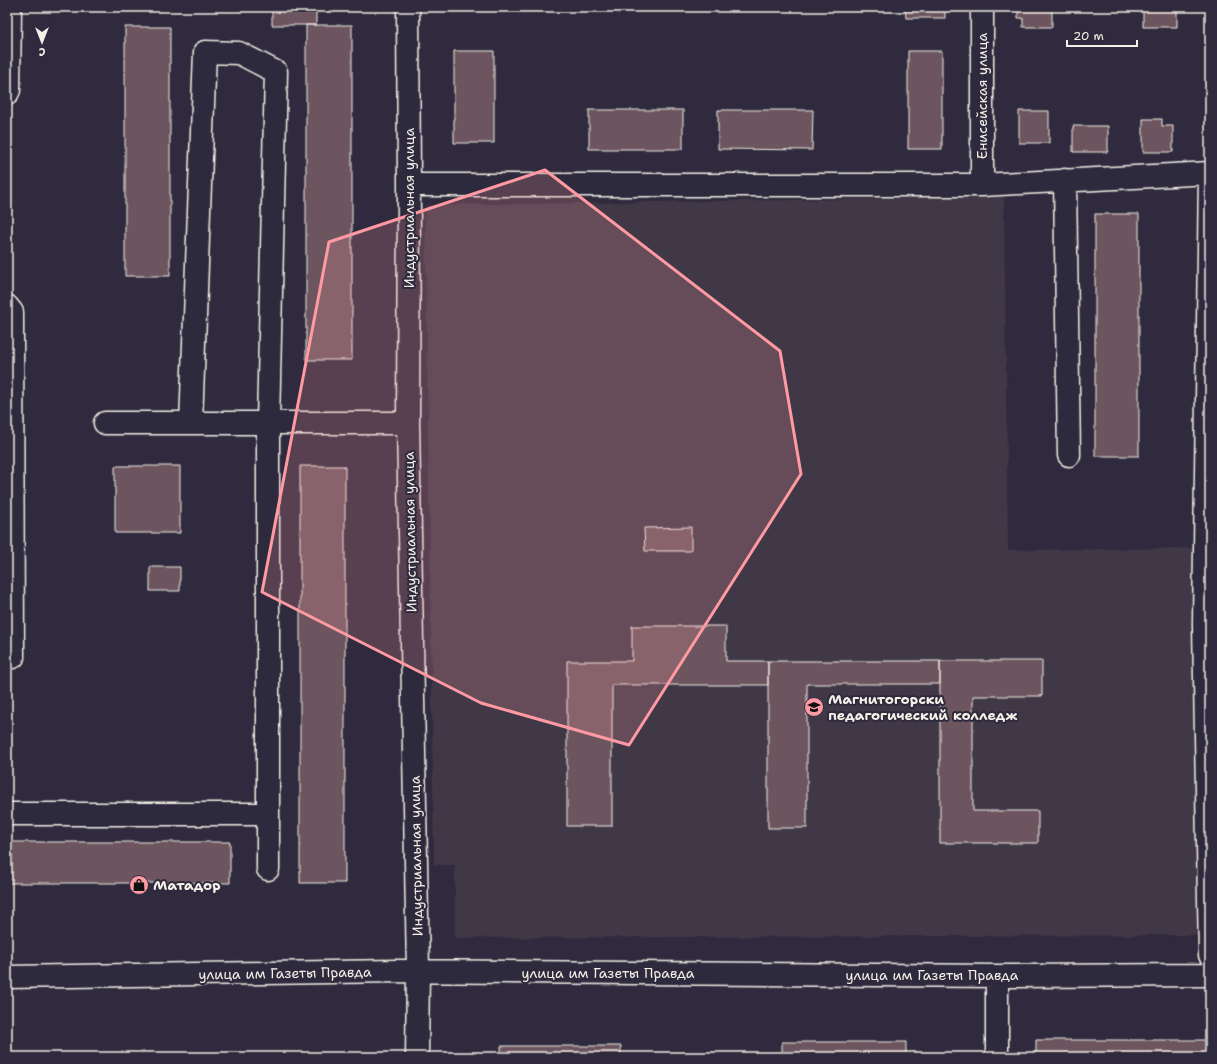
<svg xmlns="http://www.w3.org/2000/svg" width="1217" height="1064" viewBox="0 0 1217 1064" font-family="'Shantell Sans',sans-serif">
	<rect width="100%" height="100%" fill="#2f2a3d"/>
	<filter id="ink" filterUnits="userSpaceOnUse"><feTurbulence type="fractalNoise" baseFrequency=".025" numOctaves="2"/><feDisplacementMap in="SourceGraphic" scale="8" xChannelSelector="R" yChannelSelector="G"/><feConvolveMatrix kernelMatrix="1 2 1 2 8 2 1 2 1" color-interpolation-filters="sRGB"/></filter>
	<g filter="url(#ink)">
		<path fill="#413747" d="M1004,197L1008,550L1195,548L1200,935L455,938V865H434L425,205Z"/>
		<path fill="#6c545e" stroke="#f4f1e8" d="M272,7H316V25H272Z
			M454,7H494V9H454Z
			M905,7H945V18H906Z
			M1018,7H1052V27H1023V18H1018Z
			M1143,7H1177V27H1143Z
			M306,25H352V360H306Z
			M125,27H170V276H125Z
			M454,51H494V143H454Z
			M908,51H942V149H908Z
			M589,110H683V149H589Z
			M718,110H813L812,150L718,149Z
			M1019,111H1049V143H1019Z
			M1143,119H1162V126H1173V152H1143Z
			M1073,126H1108V152H1073Z
			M1095,214H1139V456H1095Z
			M115,466H180V533H115Z
			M300,466H345V883H300Z
			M691,527V551H645L644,528Z
			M150,567H180V591H150Z
			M632,626H726V661H768V685H612V826H567V661H632Z
			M768,661H940V684H807V828H768Z
			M940,661H1042V696H973V811H1038V843H940Z
			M7,842H230V883H7Z
			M1036,1040H1210V1057H1036Z
			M782,1042H906V1057H782Z
			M501,1046H621V1057H501Z"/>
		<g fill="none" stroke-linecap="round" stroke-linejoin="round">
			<defs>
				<path id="minor" d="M408,7L409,185L408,423L418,971L417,1057
					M982,7V185
					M7,94L9,90L10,7
					M1210,173L1204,624L1210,955
					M1065,180L1069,455
					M409,185H982L1210,173
					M7,306L12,312L13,657H7
					M105,423H408
					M191,423L205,52L239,53L276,72L268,423V869
					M7,814H268
					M7,977L397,971L997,976L1210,975
					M997,1057V976"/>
			</defs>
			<use href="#minor" stroke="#f4f1e8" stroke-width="25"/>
			<use href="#minor" stroke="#2f2a3d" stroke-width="22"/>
		</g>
	</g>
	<path fill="#ff9aa2" fill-opacity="0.2" stroke="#ff9aa2" stroke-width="3" stroke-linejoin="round" d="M545,170L780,351L801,474L629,745L481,703L262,592L329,242Z"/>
	<defs>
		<symbol id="university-disc" viewBox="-11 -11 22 22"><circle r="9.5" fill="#ff9aa2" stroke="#2f2a3d"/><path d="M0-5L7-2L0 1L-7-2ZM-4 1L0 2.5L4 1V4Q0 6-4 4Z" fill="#111"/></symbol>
		<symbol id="shop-disc" viewBox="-11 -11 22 22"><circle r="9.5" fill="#ff9aa2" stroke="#2f2a3d"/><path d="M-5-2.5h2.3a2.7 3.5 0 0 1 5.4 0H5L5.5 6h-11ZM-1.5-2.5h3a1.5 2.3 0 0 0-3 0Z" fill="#111"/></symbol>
	</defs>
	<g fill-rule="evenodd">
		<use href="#university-disc" x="803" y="696" width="22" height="22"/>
		<use href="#shop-disc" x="128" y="874" width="22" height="22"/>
	</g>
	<g text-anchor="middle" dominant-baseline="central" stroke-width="4" stroke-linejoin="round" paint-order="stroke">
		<g font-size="14" fill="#f4f1e8" stroke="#2f2a3d">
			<text transform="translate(982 96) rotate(-90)">Енисейская улица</text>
			<text transform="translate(409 208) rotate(-90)">Индустриальная улица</text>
			<text transform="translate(410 532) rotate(-91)">Индустриальная улица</text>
			<text transform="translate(416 856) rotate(-91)">Индустриальная улица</text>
			<text transform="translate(285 973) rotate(-1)">улица им Газеты Правда</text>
			<text x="608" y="973">улица им Газеты Правда</text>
			<text x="932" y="975">улица им Газеты Правда</text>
		</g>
		<g font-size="14" font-weight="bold" fill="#f4f1e8" stroke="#2f2a3d" text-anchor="start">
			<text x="828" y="699">Магнитогорски<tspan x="828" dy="16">педагогический колледж</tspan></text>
			<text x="153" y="885">Матадор</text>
		</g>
	</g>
	<rect width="1217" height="1064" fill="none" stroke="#2f2a3d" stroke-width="24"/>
	<rect x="12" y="12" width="1193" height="1040" fill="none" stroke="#f4f1e8" stroke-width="1.5" filter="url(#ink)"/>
	<g transform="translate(42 42) rotate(180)" stroke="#2f2a3d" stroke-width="3" paint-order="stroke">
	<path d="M0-3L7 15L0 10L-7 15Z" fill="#f4f1e8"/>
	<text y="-6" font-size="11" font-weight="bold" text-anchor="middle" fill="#f4f1e8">С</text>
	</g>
	<path d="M1067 40v6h70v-6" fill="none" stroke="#f4f1e8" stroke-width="2"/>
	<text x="1073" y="40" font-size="12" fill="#f4f1e8" stroke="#2f2a3d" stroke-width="3" paint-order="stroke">20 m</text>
</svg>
